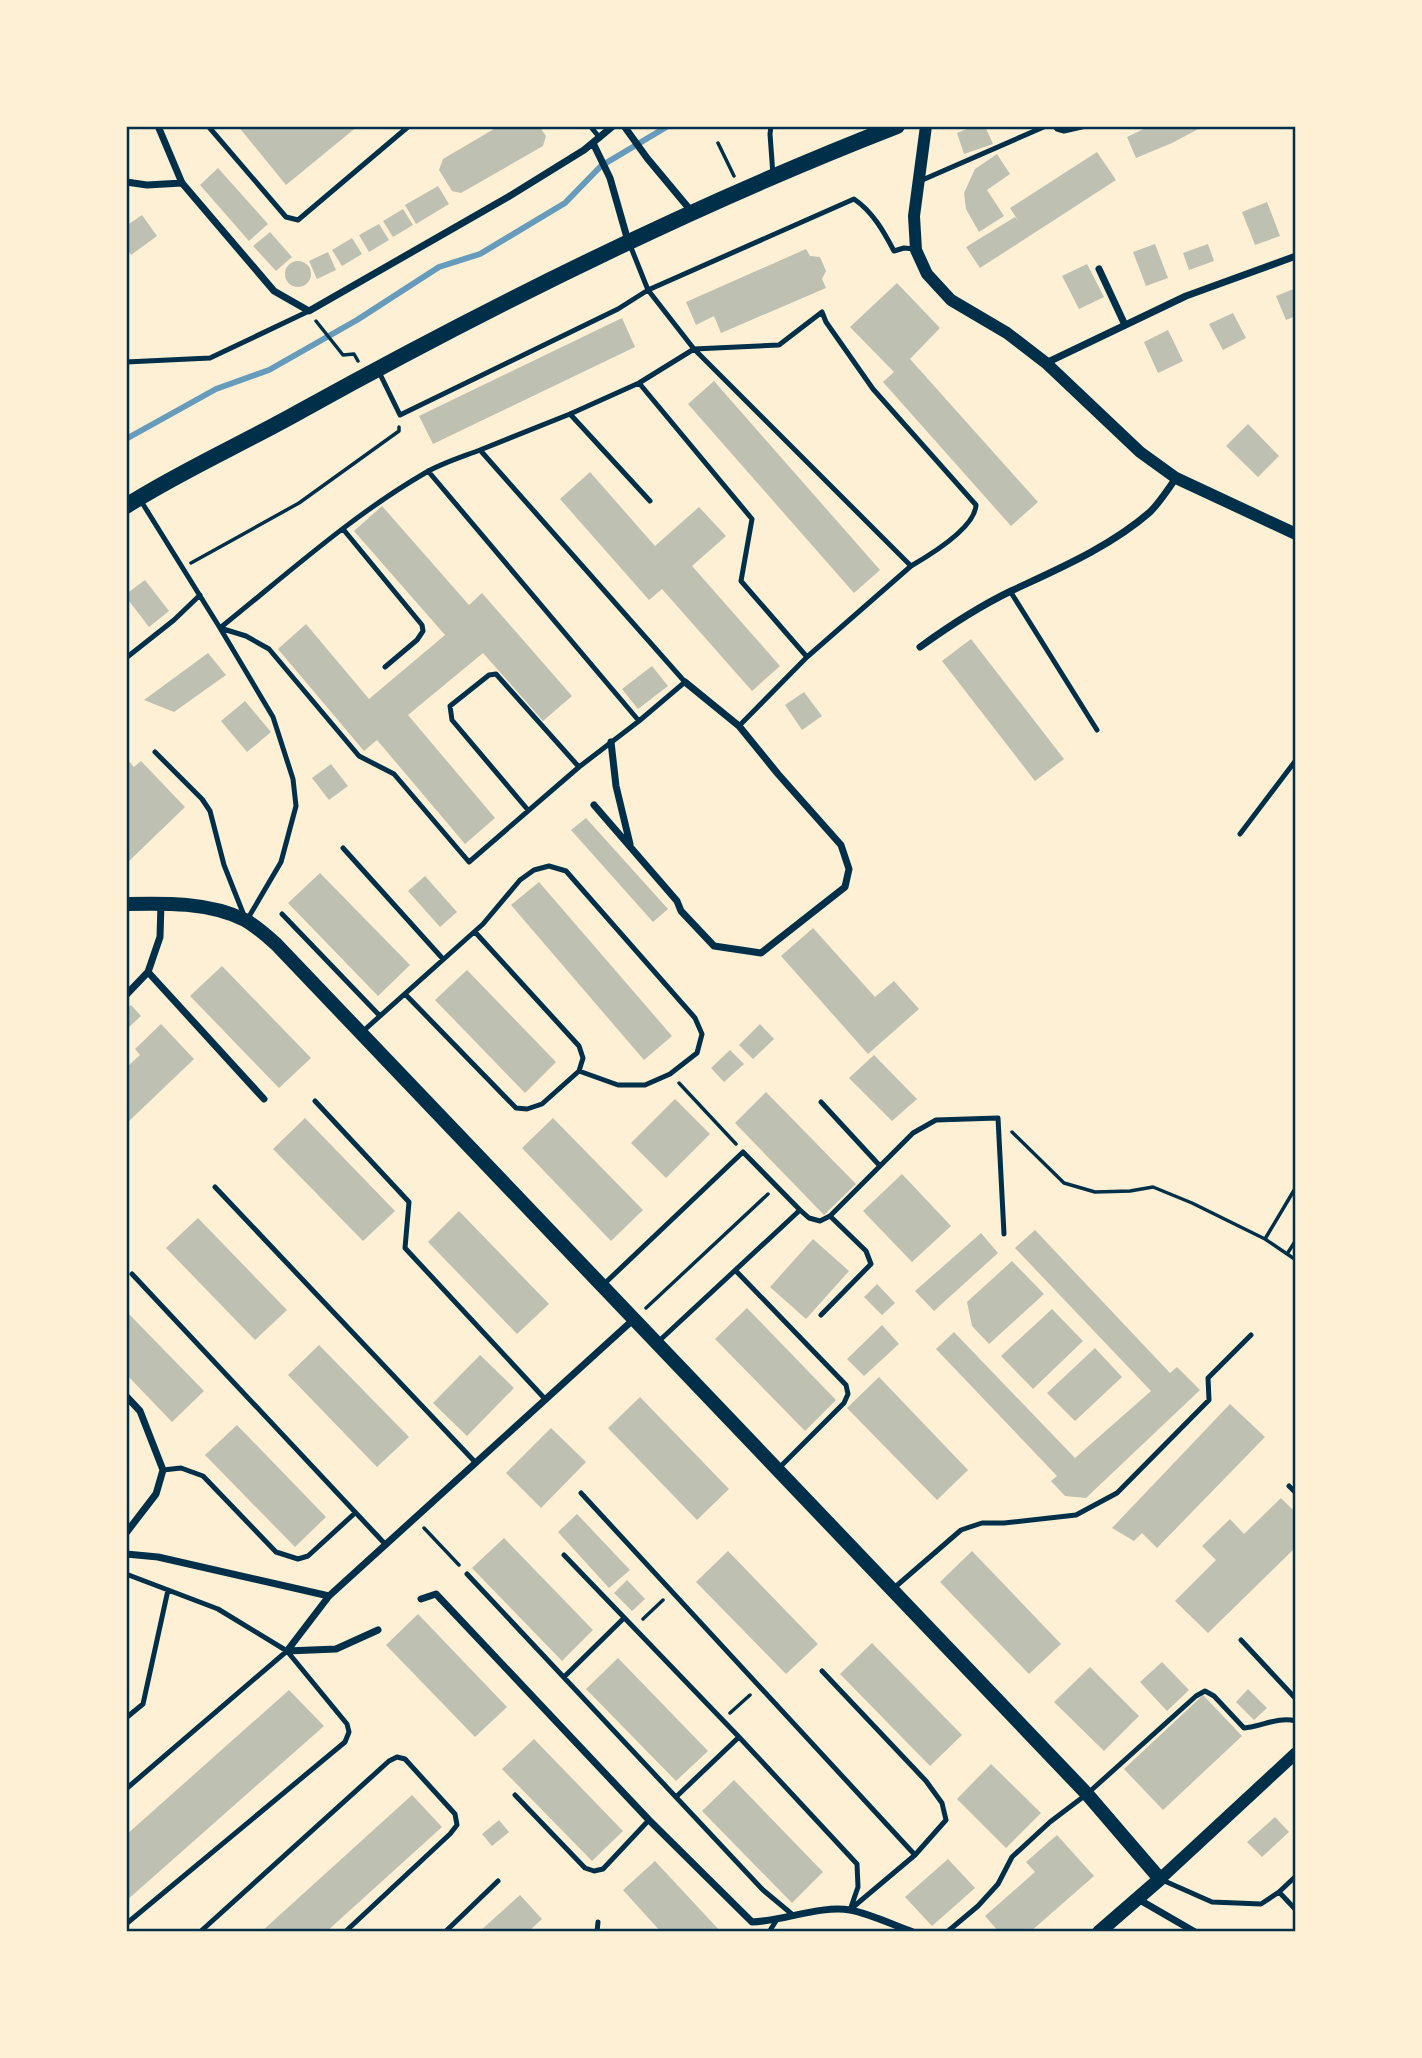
<svg xmlns="http://www.w3.org/2000/svg" width="1422" height="2058" viewBox="0 0 1422 2058" font-family="'Nunito Sans',sans-serif">
	<rect width="100%" height="100%" fill="#fdf0d5"/>
	<g fill="none" stroke-linecap="round" stroke-linejoin="round">
		<path stroke="#669bbc" stroke-width="6" d="M126,439L216,389L269,370L357,320L439,267L480,254L565,203L601,166L668,126"/>
	</g>
	<path fill="#bec0b2" d="M238,126H358L286,185Z
		M499,126H539L546,136L543,146L461,193L452,191L439,170L443,159Z
		M974,126H985L993,144L964,154L957,133Z
		M1150,126H1204L1172,143L1136,158L1127,137Z
		M1097,152L1116,180L980,268L966,247L1015,217L1019,222L1010,208Z
		M997,154L1010,174L987,190L1004,216L979,232L966,209L964,193L975,169Z
		M218,168L268,224L249,241L200,185Z
		M438,186L449,204L416,224L405,205Z
		M1267,202L1280,236L1255,245L1242,212Z
		M403,209L413,225L393,237L383,221Z
		M142,215L157,236L131,255L126,247V226Z
		M379,224L389,240L369,252L359,235Z
		M270,232L292,257L276,271L253,246Z
		M352,238L362,254L342,266L332,250Z
		M1155,244L1168,278L1146,286L1133,252Z
		M1208,244L1214,261L1189,270L1183,253Z
		M806,249L810,256L820,257L826,271L822,279L826,288L721,333L714,316L696,325L686,302Z
		M328,252L336,270L317,279L309,261Z
		M285 274a13 13 0 1 1 26 0a13 13 0 1 1-26 0Z
		M1087,264L1104,297L1079,309L1062,276Z
		M897,283L940,328L910,359L1038,502L1011,526L883,382L894,372L850,327Z
		M1296,288V316L1286,320L1276,296Z
		M1233,313L1246,338L1223,350L1209,324Z
		M622,318L635,347L433,444L419,416Z
		M1168,330L1183,361L1158,373L1144,342Z
		M714,381L880,570L854,593L688,404Z
		M1248,424L1279,456L1258,477L1226,446Z
		M590,472L655,546L699,507L726,536L692,566L780,666L752,691L662,589L649,600L560,499Z
		M382,506L469,605L482,593L572,696L543,721L483,653L408,715L495,818L465,844L377,740L364,751L278,649L306,624L369,699L445,635L354,531Z
		M145,580L169,611L149,627L126,597V594Z
		M971,639L1064,759L1035,781L942,661Z
		M208,653L226,675L174,712L144,700Z
		M652,666L668,686L638,709L622,689Z
		M804,692L822,716L802,730L785,705Z
		M245,701L271,732L247,752L221,721Z
		M126,758L134,767L141,761L185,807L126,864Z
		M331,764L348,786L329,800L312,778Z
		M586,818L668,909L653,922L571,830Z
		M320,873L410,965L378,996L288,903Z
		M425,876L457,912L440,927L408,891Z
		M539,882L672,1036L644,1060L511,905Z
		M813,928L875,997L894,981L919,1009L868,1054L781,956Z
		M222,966L311,1058L279,1088L190,996Z
		M467,970L556,1062L525,1093L435,1000Z
		M131,1005L141,1016L126,1030V1009Z
		M161,1024L194,1059L126,1124V1068L140,1055L135,1049Z
		M760,1024L774,1039L753,1059L739,1045Z
		M730,1050L744,1064L724,1082L711,1068Z
		M874,1055L917,1099L892,1121L849,1078Z
		M766,1092L856,1184L824,1215L735,1123Z
		M675,1099L710,1134L666,1178L631,1143Z
		M305,1118L395,1211L363,1241L273,1149Z
		M553,1118L643,1210L611,1241L522,1148Z
		M902,1174L951,1226L912,1262L863,1211Z
		M459,1211L549,1304L517,1334L428,1242Z
		M198,1218L287,1310L255,1340L166,1248Z
		M1035,1230L1170,1373L1177,1367L1200,1390L1086,1498L1065,1496L1051,1481L1057,1476L936,1349L954,1332L1075,1458L1151,1391L1015,1248Z
		M981,1233L998,1253L934,1311L915,1291Z
		M813,1239L849,1271L806,1319L770,1287Z
		M1012,1261L1044,1294L989,1344L972,1326L967,1302Z
		M877,1284L895,1303L882,1315L864,1297Z
		M747,1308L836,1400L805,1431L715,1339Z
		M1052,1309L1083,1341L1033,1389L1001,1356Z
		M126,1311L204,1391L172,1422L126,1374Z
		M882,1325L899,1344L864,1376L847,1359Z
		M319,1345L409,1437L377,1467L288,1375Z
		M1095,1348L1122,1377L1075,1421L1047,1393Z
		M480,1355L514,1388L467,1436L433,1403Z
		M879,1377L968,1470L937,1500L847,1408Z
		M640,1397L729,1489L697,1520L608,1428Z
		M1230,1404L1265,1437L1157,1548L1142,1533L1134,1541L1112,1528Z
		M237,1425L326,1517L295,1547L205,1455Z
		M551,1428L586,1462L541,1508L506,1473Z
		M1281,1498L1296,1513V1547L1208,1633L1175,1601L1216,1560L1202,1546L1230,1519L1244,1534Z
		M577,1514L630,1570L609,1588L558,1532Z
		M504,1538L593,1630L562,1661L472,1568Z
		M728,1551L818,1644L786,1674L696,1582Z
		M972,1551L1061,1644L1029,1674L940,1582Z
		M627,1580L645,1599L632,1611L614,1593Z
		M418,1614L507,1707L475,1737L386,1645Z
		M872,1643L962,1735L930,1766L840,1674Z
		M618,1658L708,1751L676,1781L586,1689Z
		M1162,1662L1189,1690L1167,1711L1140,1682Z
		M1090,1667L1139,1716L1104,1751L1054,1702Z
		M1248,1689L1267,1708L1254,1720L1236,1702Z
		M289,1690L324,1726L126,1901V1835Z
		M1203,1695L1242,1736L1163,1810L1124,1769Z
		M534,1739L623,1831L592,1861L502,1769Z
		M991,1764L1041,1813L1006,1848L957,1799Z
		M734,1780L823,1872L792,1903L702,1811Z
		M412,1795L442,1827L326,1932H261Z
		M1275,1817L1289,1832L1262,1857L1247,1842Z
		M499,1820L509,1832L492,1846L482,1834Z
		M1057,1835L1094,1876L1030,1932H999L985,1916L1035,1872L1026,1862Z
		M948,1859L975,1888L932,1926L905,1897Z
		M655,1861L721,1932H661L623,1890Z
		M520,1895L542,1919L528,1932H479Z"/>
	<g fill="none" stroke-linecap="round" stroke-linejoin="round">
		<path stroke="#003049" stroke-width="3.5" d="M718,143L734,176
			M316,321L343,355L354,354L358,361
			M191,563L299,503L399,431V427
			M679,1083L736,1144
			M1012,1132L1064,1183L1095,1192L1130,1191L1153,1187L1192,1203L1265,1239L1296,1260
			M1265,1239L1296,1187
			M1287,1254L1296,1240
			M646,1308L768,1194
			M424,1528L459,1565
			M643,1619L663,1600
			M730,1713L750,1695"/>
		<path stroke="#003049" stroke-width="5" d="M208,126L286,217L298,220L409,126
			M590,126L600,138
			M771,126L770,134L773,175
			M1054,126L1057,129L1064,131L1086,126
			M920,181L1046,126
			M126,362L210,358L309,311
			M379,372L400,415L618,309L648,290L630,245
			M639,383L752,519L741,581L807,657L911,566L694,349L648,290L854,199C873,212 884,232 894,251L904,248L914,249
			M570,414L650,501
			M480,450L570,414L639,383L694,349L779,345L822,312L826,322L873,389L976,505C975,528 930,555 911,566
			M428,471L639,721
			M141,501L220,628L246,636L269,649L359,756L394,774L469,862L579,767L639,721L685,682L480,450C462,457 442,463 425,473C351,516 286,575 220,628L273,717L293,779L296,806L281,862L247,920
			M343,529L422,625L423,631L417,640L385,667
			M1010,591L1097,730
			M126,658L174,620L200,595
			M739,726L807,657
			M155,752L202,799L210,811L224,865L245,918
			M528,810L452,720L450,706L489,675L496,674L579,767
			M1240,834L1296,760
			M343,848L443,959
			M282,914L380,1016
			M405,994L516,1108L527,1109L542,1104L579,1071L583,1058L579,1046L475,932
			M361,1033L483,924L520,880L534,870L549,866L566,871L695,1018L702,1034L697,1053L670,1074L645,1085H618L579,1071
			M315,1101L409,1202L405,1248L546,1400
			M821,1102L880,1166
			M215,1187L476,1463
			M736,1271L846,1385L848,1394L844,1403L779,1468
			M132,1274L386,1545
			M603,1285L743,1152L800,1210L809,1218L820,1221L830,1216L913,1133L936,1120L998,1118L1004,1234
			M821,1315L871,1264L866,1251L830,1216
			M659,1341L800,1210
			M163,1470L181,1468L203,1476L276,1552L298,1559L308,1556L355,1513
			M1289,1486L1296,1493
			M581,1493L915,1855
			M564,1555L739,1737L857,1864L858,1887L850,1910
			M126,1574L218,1609L287,1651L347,1724L349,1732L345,1742L126,1924
			M467,1574L763,1890L793,1915
			M894,1588L961,1530L982,1523H1004L1076,1515L1117,1493L1209,1400L1208,1378L1251,1335
			M1241,1640L1296,1699
			M822,1671L926,1781L942,1803L946,1820L915,1855L852,1908
			M564,1677L624,1618
			M126,1718L143,1704L168,1590
			M126,1789L287,1651
			M515,1795L585,1868L594,1871L603,1869L649,1820
			M676,1797L739,1737
			M1160,1879L1212,1902L1261,1904L1279,1892L1296,1876
			M1279,1892L1296,1910
			M200,1932L389,1761L397,1757L405,1759L455,1814L457,1825L450,1834L345,1932
			M445,1932L498,1881
			M597,1932L598,1922
			M769,1932L776,1921
			M947,1932L978,1906L998,1884L1012,1857L1050,1822L1087,1794L1196,1696L1205,1691L1214,1696L1244,1728C1261,1727 1278,1716 1296,1721"/>
		<path stroke="#003049" stroke-width="7" d="M158,126L182,183L274,291L309,311L508,197L584,150L613,126
			M624,126L647,158L692,212
			M593,143L610,178L628,241
			M126,182L147,185L182,183
			M1099,269L1125,325
			M1046,363L1186,296L1296,256
			M920,647C949,626 978,607 1011,591C1058,569 1110,547 1150,512C1160,502 1168,489 1176,478
			M611,742L616,786L630,844
			M594,805L677,901L681,911L714,946L761,953L845,887L849,869L841,845L778,774L739,726L685,682
			M148,972L264,1099
			M126,995L148,972L160,937L161,903
			M126,1396L140,1411L163,1470L156,1494L126,1533
			M126,1554L158,1557L329,1596
			M421,1599L436,1594L649,1820L752,1922C783,1921 821,1905 850,1910C871,1914 893,1925 913,1932
			M378,1630L336,1649L287,1651L329,1596L634,1319
			M1138,1899L1195,1932"/>
		<path stroke="#003049" stroke-width="12" d="M926,126L914,216L916,250L927,274L951,300L1007,333L1046,363L1140,452L1176,478L1296,534
			M1160,1879L1296,1753"/>
		<path stroke="#003049" stroke-width="14" d="M126,904C165,903 209,902 245,920C256,926 267,936 276,944L1087,1794L1160,1879L1099,1932"/>
		<path stroke="#003049" stroke-width="16" d="M126,506C181,471 242,444 299,412C492,305 691,206 897,126"/>
	</g>
	<rect width="1422" height="2058" fill="none" stroke="#fdf0d5" stroke-width="256"/>
	<rect x="128" y="128" width="1166" height="1802" fill="none" stroke="#003049" stroke-width="2.5"/>
</svg>
